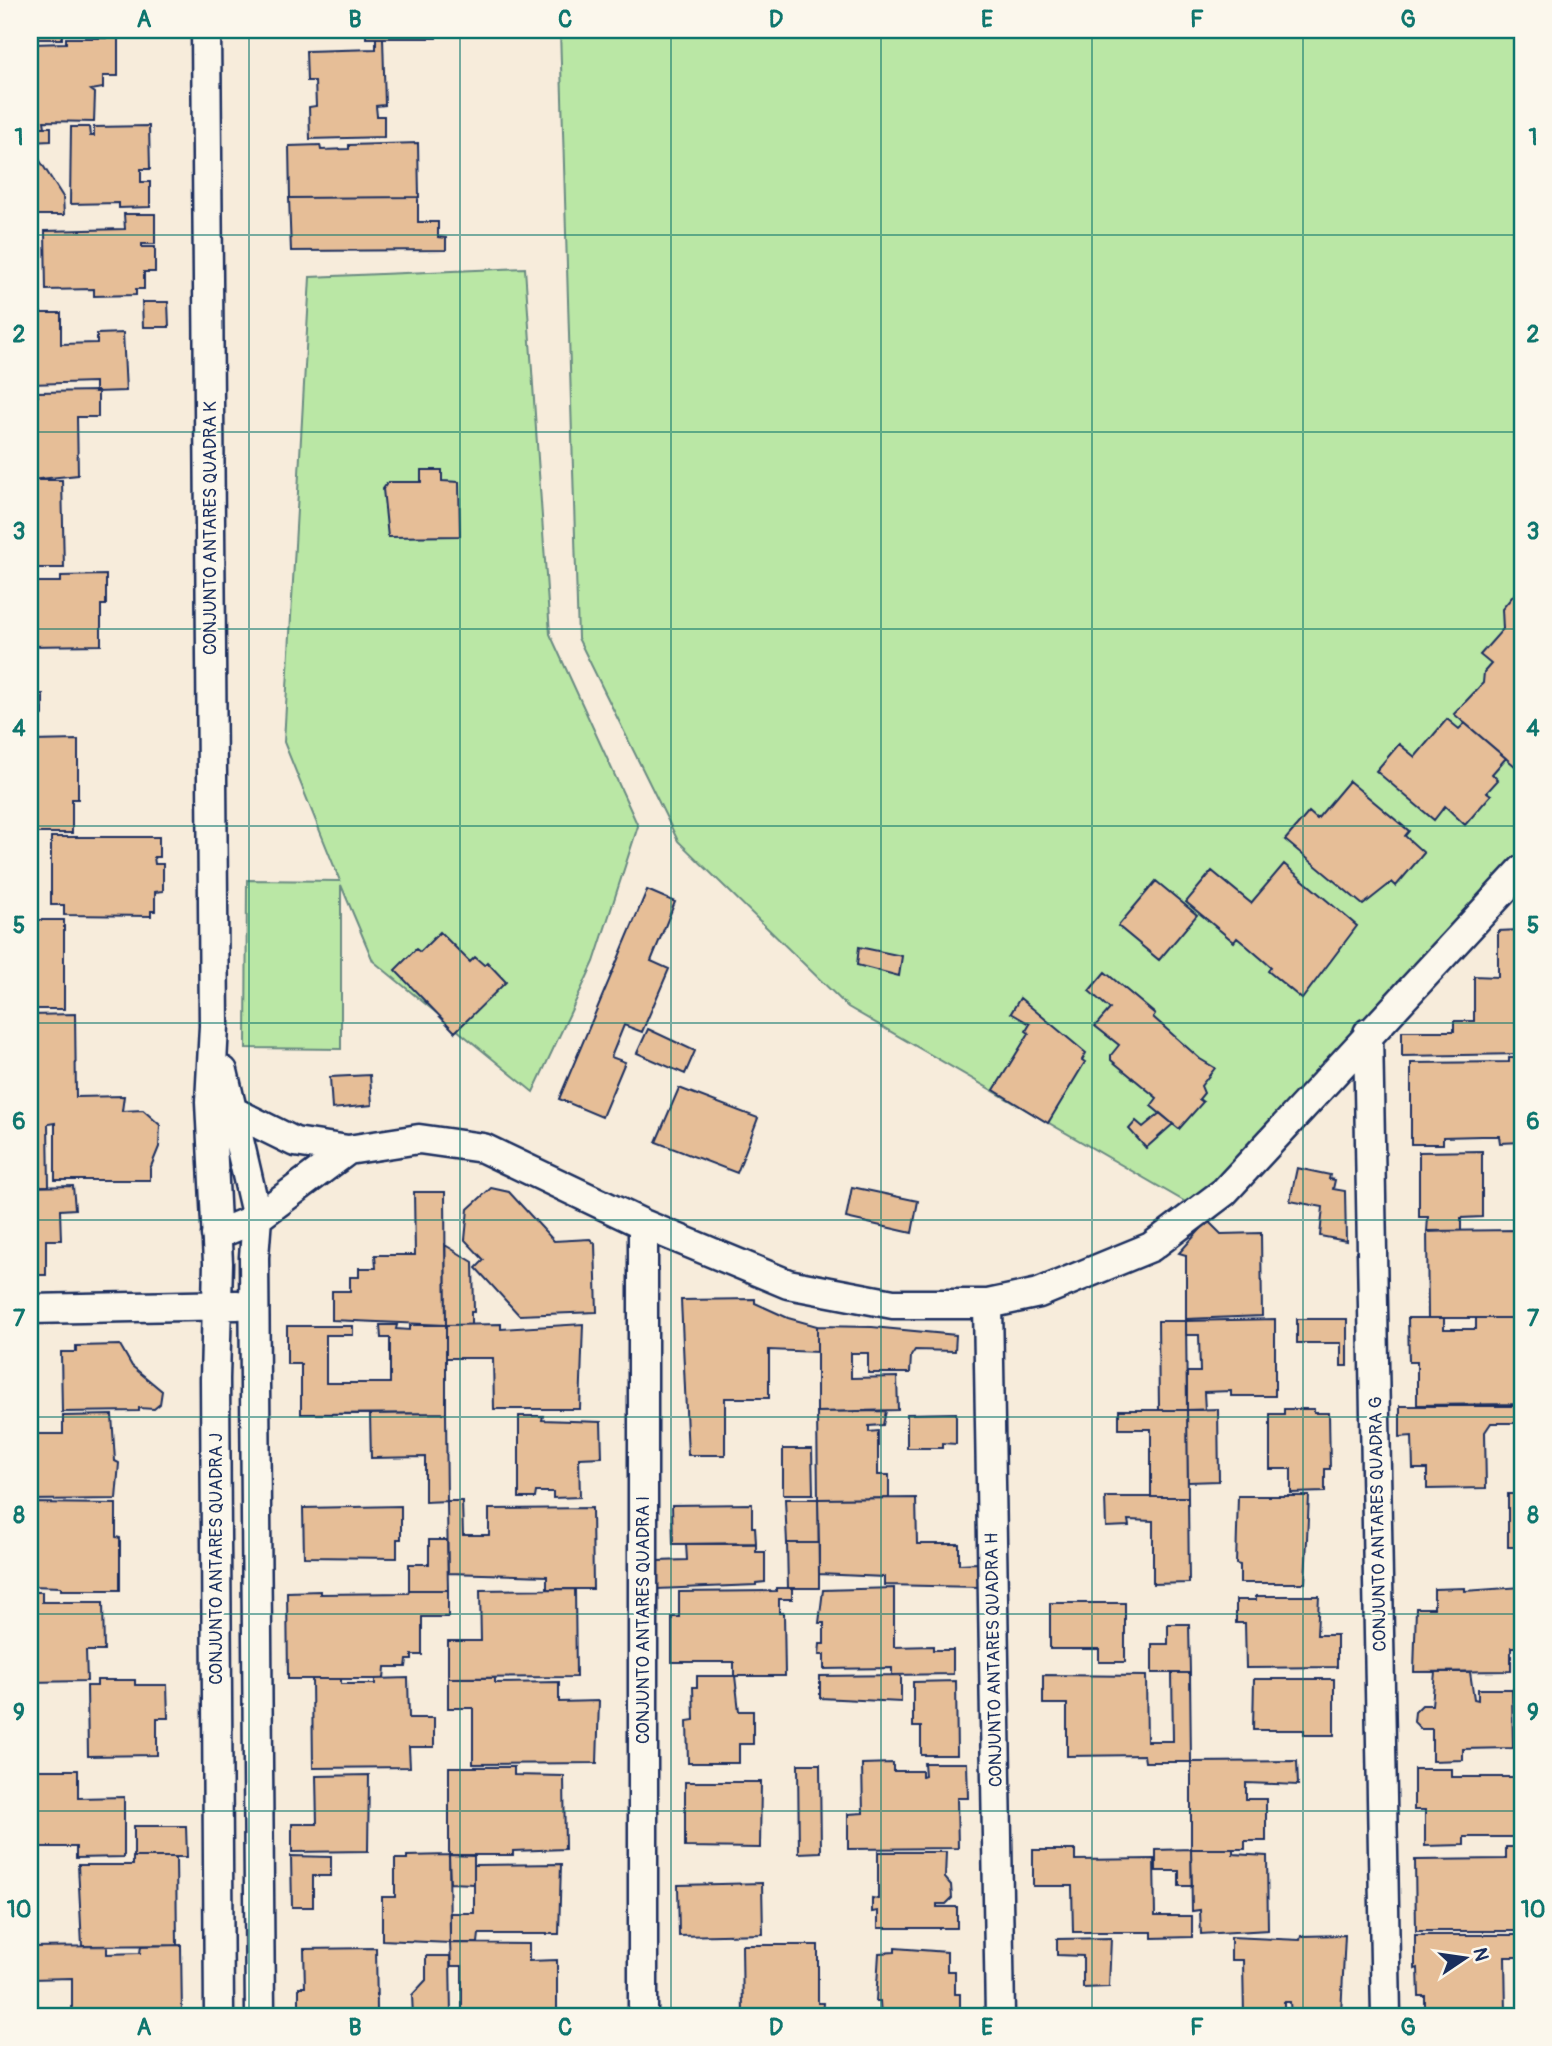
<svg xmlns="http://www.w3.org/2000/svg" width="1552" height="2046" viewBox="0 0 1552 2046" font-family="Pangolin,sans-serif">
	<rect width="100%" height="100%" fill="#f7ecdb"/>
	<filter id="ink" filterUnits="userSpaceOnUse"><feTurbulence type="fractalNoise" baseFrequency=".0143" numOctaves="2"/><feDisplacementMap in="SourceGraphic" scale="14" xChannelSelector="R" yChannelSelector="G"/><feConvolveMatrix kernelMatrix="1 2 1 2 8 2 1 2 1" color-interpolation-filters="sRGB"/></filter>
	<g filter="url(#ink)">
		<path fill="#bae7a5" stroke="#6a8b82" stroke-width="2" d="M560,30H1522V872L1215,1219L848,1007L678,841L578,638Z
			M525,268L550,634L638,826L594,962L533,1092L373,961L341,885V1049L246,1048L247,880L340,881L284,742L310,277Z"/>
		<path fill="#e6be97" stroke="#1b2f5e" stroke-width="2" d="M30,30H98H62V39H30Z
			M366,30H436V38H366Z
			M66,38H118V76H103V88L91,90L95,93L94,122L44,121L45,127H30V39H33V44L66,43Z
			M376,38H383L385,105L376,106L377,116H384V137L310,139L309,107L316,106L315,81H307L306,51L376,49Z
			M149,126L150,169H141V182H150V207L119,208V203L70,204L71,127H89L90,136H94V127Z
			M30,127H51V141L30,142Z
			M418,143L419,197L290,198L289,146L320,145L321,150L349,149V145Z
			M30,156H37L63,197L64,215H30Z
			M418,197V222H438V237L446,238V250L291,251L289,198Z
			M124,214H155V244H142V247H155V272H144V289H136V295L94,296V289L46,290L45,231L125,229Z
			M142,302H168L169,327H143Z
			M30,313H61V344L97,343V334L123,333L126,391L95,392V382L30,384Z
			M98,391V417H77L78,475L30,480V396H38L37,392Z
			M421,470H442V481L459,482L460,536L388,537L383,489L388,482H421Z
			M30,480H62L64,568H30Z
			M106,575V605H101V645L30,646V582H61V576Z
			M1522,585V772L1454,714L1483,683L1484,672L1491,664L1480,655L1503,629L1502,609Z
			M30,694H43V715L33,720L32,744Z
			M1447,719L1459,729L1465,723L1506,758L1492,774L1498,780L1487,792L1491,795L1465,825L1445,806L1434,820L1376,771L1399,744L1415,757Z
			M78,740V799H72V833H35L34,824L30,825L32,741Z
			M1349,781L1409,831L1405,836L1424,853L1396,886L1392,882L1363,905L1285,840L1309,812L1317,819Z
			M51,837H159V857H154L155,864H163V891L155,892V911H151V916L64,915V905H51Z
			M1284,864L1357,926L1302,999L1268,971L1271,967L1248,947L1237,938L1234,942L1186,902L1212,871L1251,903Z
			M1156,881L1197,915L1159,960L1118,926Z
			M647,890L675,902L651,961L669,969L642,1032L624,1025L611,1057L625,1062L602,1117L559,1099Z
			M1519,892H1522V1054L1402,1056V1031H1454V1021H1474V976L1498,977V931L1520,930Z
			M30,920H64V1009H30Z
			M440,932L470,962L475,957L484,965L487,962L506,982L455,1032L395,970L416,949L420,952Z
			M859,947L902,956L899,976L857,965Z
			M1105,972L1155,1014L1153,1017L1200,1059L1215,1068L1201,1086L1204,1093L1199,1099L1203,1102L1179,1129L1151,1106L1157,1098L1111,1060V1055L1119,1045L1095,1026L1110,1009L1089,991Z
			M1020,998L1086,1053L1082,1060L1085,1062L1048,1123L994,1090L1029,1033L1026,1031L1030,1024L1011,1013Z
			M75,1014L76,1097L124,1096L122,1111L143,1110L160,1125L159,1147L150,1169V1180H55V1123L48,1124L49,1186L30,1187V1015Z
			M648,1029L695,1051L685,1074L637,1053Z
			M1509,1058H1522V1142L1500,1143L1499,1136H1481L1443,1137V1144H1411V1063L1509,1062Z
			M370,1075L372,1105L332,1109L330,1077Z
			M679,1088L758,1118L737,1173L656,1142Z
			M1160,1113L1173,1124L1146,1148L1129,1129L1136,1121L1143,1127Z
			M1482,1151V1217L1461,1218V1231L1427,1232L1428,1217H1419V1152Z
			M1297,1168L1330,1175L1329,1179L1335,1180L1333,1189L1345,1191L1346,1241L1320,1236L1323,1207L1290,1201Z
			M73,1186L75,1209L60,1210L61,1240H46V1275H30V1187Z
			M852,1187L918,1201L912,1233L846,1218Z
			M491,1188L509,1192L554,1241L590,1239L595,1244L597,1312L519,1315L476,1268L484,1260L465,1240L468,1209Z
			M414,1192H445L446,1325L332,1320V1291H350V1277H359V1268H376L375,1255H415Z
			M1208,1221L1221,1234L1261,1233L1262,1316L1186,1319V1255L1179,1253Z
			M1517,1230L1516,1291H1522V1318H1428L1427,1231Z
			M445,1245L473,1262L474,1312H471V1325H446Z
			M755,1299V1303L788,1318L817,1326V1352L769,1350V1398H725V1455H688L681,1300Z
			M1408,1318H1444V1329H1476V1318H1522V1343H1513V1354H1518L1520,1404L1417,1405V1362H1409Z
			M1275,1319V1396H1231V1391L1204,1392L1205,1410H1187V1372H1200L1199,1335H1186V1321Z
			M1297,1319H1347V1366H1341V1343H1297Z
			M1158,1321H1186L1187,1410H1159Z
			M501,1324V1329L583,1324L580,1409H494L493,1358H446V1325Z
			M380,1325H397L396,1329L410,1330V1325H446V1413L301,1414V1364H287V1326H353V1335H326V1383H390V1338H381Z
			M817,1326L872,1327L956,1335L955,1351L915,1350L911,1356L910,1373H868V1353H851V1378L897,1377L898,1410L817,1412Z
			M120,1345L132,1366L162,1391L160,1404L154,1409L139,1408V1411L62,1412L61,1352H76V1346Z
			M1400,1406H1522V1423H1491L1485,1432L1486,1488L1427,1489V1469H1413L1412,1436L1400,1437Z
			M1218,1409L1219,1481L1188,1482L1187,1410Z
			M1284,1409H1314V1413H1329L1330,1469H1325V1492L1291,1493V1469H1270V1414H1284Z
			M1119,1410H1187L1188,1497H1151V1429H1119Z
			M886,1411L883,1425L869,1426V1432L878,1431V1475H889V1498L818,1499L817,1412Z
			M446,1413L447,1501L425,1502V1457L371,1458L370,1414Z
			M956,1413V1444L942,1443V1448H907V1414Z
			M112,1415L115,1461L119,1463L116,1499L30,1500V1434H63V1416Z
			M519,1416H543L542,1420L601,1422L602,1457L579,1458L580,1497L553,1498V1492H536L535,1498H519Z
			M783,1449H812L813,1494H783Z
			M1508,1494H1522V1547H1508Z
			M1238,1496H1309L1305,1583H1240V1565L1236,1564Z
			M1105,1497H1188L1189,1583L1153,1584V1521L1128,1520L1129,1526L1106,1527Z
			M916,1498L917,1544H959V1564L977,1563L978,1587L884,1585V1577L819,1574L818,1499Z
			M785,1499H818L819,1543H787Z
			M447,1501H462L463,1535H489V1509L592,1508L593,1589H547V1576L448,1573Z
			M30,1503L116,1504V1537L120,1538V1590H61V1587L30,1586Z
			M752,1504V1527H755L756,1543L673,1544L672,1505Z
			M401,1506V1539H397V1558L304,1557L303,1508Z
			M429,1540H447L448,1590H409V1564H429Z
			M787,1543H819V1588H788Z
			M686,1544H756V1552H765V1582L756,1583V1585L657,1589V1561L687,1560Z
			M1522,1587V1647H1511V1671L1414,1672L1416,1608H1434V1589L1465,1588V1591Z
			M776,1588H792V1599H779V1613H784L785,1676H734V1662H672V1617H679V1592L776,1591Z
			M894,1588V1647L933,1646V1650H953V1674L892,1675V1668L824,1669V1655H819L820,1644H824V1623H819L823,1590Z
			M575,1589L576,1677L448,1678V1641H481L480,1590Z
			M409,1590H448V1617H422V1655H412V1660H407L406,1667H385L384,1679H288L287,1592L320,1591V1594L408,1593Z
			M30,1592H42V1602H103L104,1651H86L87,1681L30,1682Z
			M1256,1596H1319L1317,1635H1337V1667L1246,1668L1245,1623H1236V1600H1256Z
			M1050,1603H1125V1662H1099V1649H1050Z
			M1168,1624H1189L1190,1673H1152V1644H1168Z
			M1435,1672H1470L1474,1699L1478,1700V1689H1512L1513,1748L1463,1749V1760L1432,1761V1729H1421L1414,1722L1415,1712L1422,1705H1432Z
			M1172,1673H1190L1191,1762H1145L1144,1755L1067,1756V1704H1043V1675L1146,1676L1147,1741H1173Z
			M901,1675V1702L820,1698V1676Z
			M697,1676H735L739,1711H753V1744H739V1763H688L687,1721L694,1720L693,1687H697Z
			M408,1678L409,1718H434V1747H409L410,1767L313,1768L312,1679H341V1684H375V1679Z
			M448,1678H495V1683L559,1682V1702L599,1701L597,1763L473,1764V1708H448Z
			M1254,1679H1334V1735H1304V1730H1253Z
			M97,1680H135V1685H167L168,1718H157V1755L88,1756L87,1686H97Z
			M956,1681L957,1755H921V1727H913V1682Z
			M1297,1761L1298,1785L1246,1783V1799H1266V1841H1245V1849H1191V1762Z
			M893,1763V1771H922V1776L925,1775L924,1763H967L968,1798H957L958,1848L848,1849V1814L863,1813L862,1764Z
			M798,1764H820L821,1852L799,1853Z
			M449,1767H514V1775L564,1776L565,1849L513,1851V1855H449Z
			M1414,1769H1452V1777H1520V1837H1464V1845L1425,1846V1810H1414Z
			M30,1770H78V1798L124,1797V1857L76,1858V1847H40V1858H30Z
			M369,1775L368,1851L292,1852V1824H317L316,1776Z
			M685,1782H761L760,1848L685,1847Z
			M134,1826H186L187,1857H134Z
			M1506,1847H1522V1931H1416L1415,1860L1506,1859Z
			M1191,1849L1192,1886H1179V1871H1156V1850Z
			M1191,1849H1233V1854L1267,1856L1268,1930L1201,1934L1200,1910L1192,1911Z
			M1033,1850H1075V1860L1154,1859L1155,1916H1192V1937L1152,1938V1932H1073L1072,1886H1033Z
			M878,1852H946L945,1878L951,1885L952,1898L946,1904H937V1907H957V1928H878V1911L872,1912V1898L878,1899Z
			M449,1855L450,1943L382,1940V1897H395V1859H407V1856Z
			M449,1855L474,1856V1884L450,1883Z
			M291,1856L331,1857V1876H313V1907H292Z
			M133,1857H176L177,1945L82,1946L78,1865H133Z
			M561,1864L559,1934H479L478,1943H450V1913H474V1865Z
			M762,1883L763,1934L679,1936L678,1885Z
			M1345,1935L1341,2014L1291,2015L1290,2002H1284V2016H1244L1243,1960H1231V1937L1300,1940L1301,1936Z
			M1415,1935H1522V1957H1505L1506,2013L1425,2014V1996H1419L1418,1968L1415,1969Z
			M1111,1938L1109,1987L1083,1988V1956L1057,1955V1939Z
			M450,1943L529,1944V1961L557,1960V2016H462V1966H451Z
			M181,1945L182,2016H72V1978L30,1979V1947L107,1946V1954L140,1953L141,1946Z
			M742,1945H818V2003H823L822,2016H743Z
			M376,1948L377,2011H332L333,2016H299V1987H305L304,1949Z
			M895,1948L947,1952V1971H955V1994H960V2016H881L880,2001H876L879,1953L895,1952Z
			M426,1956H450L451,2016H413L412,1995L426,1980Z"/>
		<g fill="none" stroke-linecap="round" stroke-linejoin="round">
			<defs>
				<path id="street" d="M206,30L214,1026L210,1102L218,1263L215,1379L219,2016
					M1368,1033L1386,2016
					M223,1071L257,1218L254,1257L260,2016
					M220,1105L295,1142L348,1150
					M643,1224V2016
					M216,1235L257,1218L348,1150L419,1139L483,1148L643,1224L788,1284L893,1304H988L1039,1293L1151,1247L1224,1192L1522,870
					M988,1304L1000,2016
					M30,1309L237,1305"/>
			</defs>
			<use href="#street" stroke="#1b2f5e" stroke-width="33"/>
			<use href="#street" stroke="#fbf7ec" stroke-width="28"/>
		</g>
	</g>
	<path fill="none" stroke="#0f766e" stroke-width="2" stroke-opacity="0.55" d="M249,30V2016M460,30V2016M671,30V2016M881,30V2016M1092,30V2016M1303,30V2016M30,235H1522M30,432H1522M30,629H1522M30,826H1522M30,1023H1522M30,1220H1522M30,1417H1522M30,1614H1522M30,1811H1522"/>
	<g text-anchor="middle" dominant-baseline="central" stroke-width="5" stroke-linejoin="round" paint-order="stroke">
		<g font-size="18" fill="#1b2f5e" stroke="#fbf7ec">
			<text transform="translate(210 528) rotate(-90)">CONJUNTO ANTARES QUADRA K</text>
			<text transform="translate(1378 1524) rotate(-91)">CONJUNTO ANTARES QUADRA G</text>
			<text transform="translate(216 1559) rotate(-90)">CONJUNTO ANTARES QUADRA J</text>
			<text transform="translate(643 1620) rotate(-90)">CONJUNTO ANTARES QUADRA I</text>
			<text transform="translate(994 1660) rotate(-91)">CONJUNTO ANTARES QUADRA H</text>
		</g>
	</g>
	<rect width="1552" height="2046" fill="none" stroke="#fbf7ec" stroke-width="77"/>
	<g transform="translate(1465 1958) rotate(77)" stroke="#fbf7ec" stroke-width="5" paint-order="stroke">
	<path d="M0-5L12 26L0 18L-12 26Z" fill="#1b2f5e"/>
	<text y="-10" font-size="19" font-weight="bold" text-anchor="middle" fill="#1b2f5e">N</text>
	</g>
	<rect x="38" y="38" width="1476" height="1970" fill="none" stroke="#0f766e" stroke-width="2.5"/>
	<g font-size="23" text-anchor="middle" font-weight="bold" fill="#0f766e">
		<text x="144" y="27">A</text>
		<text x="355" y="27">B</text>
		<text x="565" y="27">C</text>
		<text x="776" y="27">D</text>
		<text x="987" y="27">E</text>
		<text x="1197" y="27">F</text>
		<text x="1408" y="27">G</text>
		<text x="19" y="145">1</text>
		<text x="1533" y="145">1</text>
		<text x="19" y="342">2</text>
		<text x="1533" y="342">2</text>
		<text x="19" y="539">3</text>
		<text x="1533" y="539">3</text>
		<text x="19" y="736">4</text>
		<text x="1533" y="736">4</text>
		<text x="19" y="933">5</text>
		<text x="1533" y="933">5</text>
		<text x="19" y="1129">6</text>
		<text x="1533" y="1129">6</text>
		<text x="19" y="1326">7</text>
		<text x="1533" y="1326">7</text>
		<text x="19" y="1523">8</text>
		<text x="1533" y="1523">8</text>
		<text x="19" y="1720">9</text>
		<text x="1533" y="1720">9</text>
		<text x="19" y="1917">10</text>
		<text x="1533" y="1917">10</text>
		<text x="144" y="2035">A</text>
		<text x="355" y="2035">B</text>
		<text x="565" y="2035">C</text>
		<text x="776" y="2035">D</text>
		<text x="987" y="2035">E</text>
		<text x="1197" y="2035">F</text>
		<text x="1408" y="2035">G</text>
	</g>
</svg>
